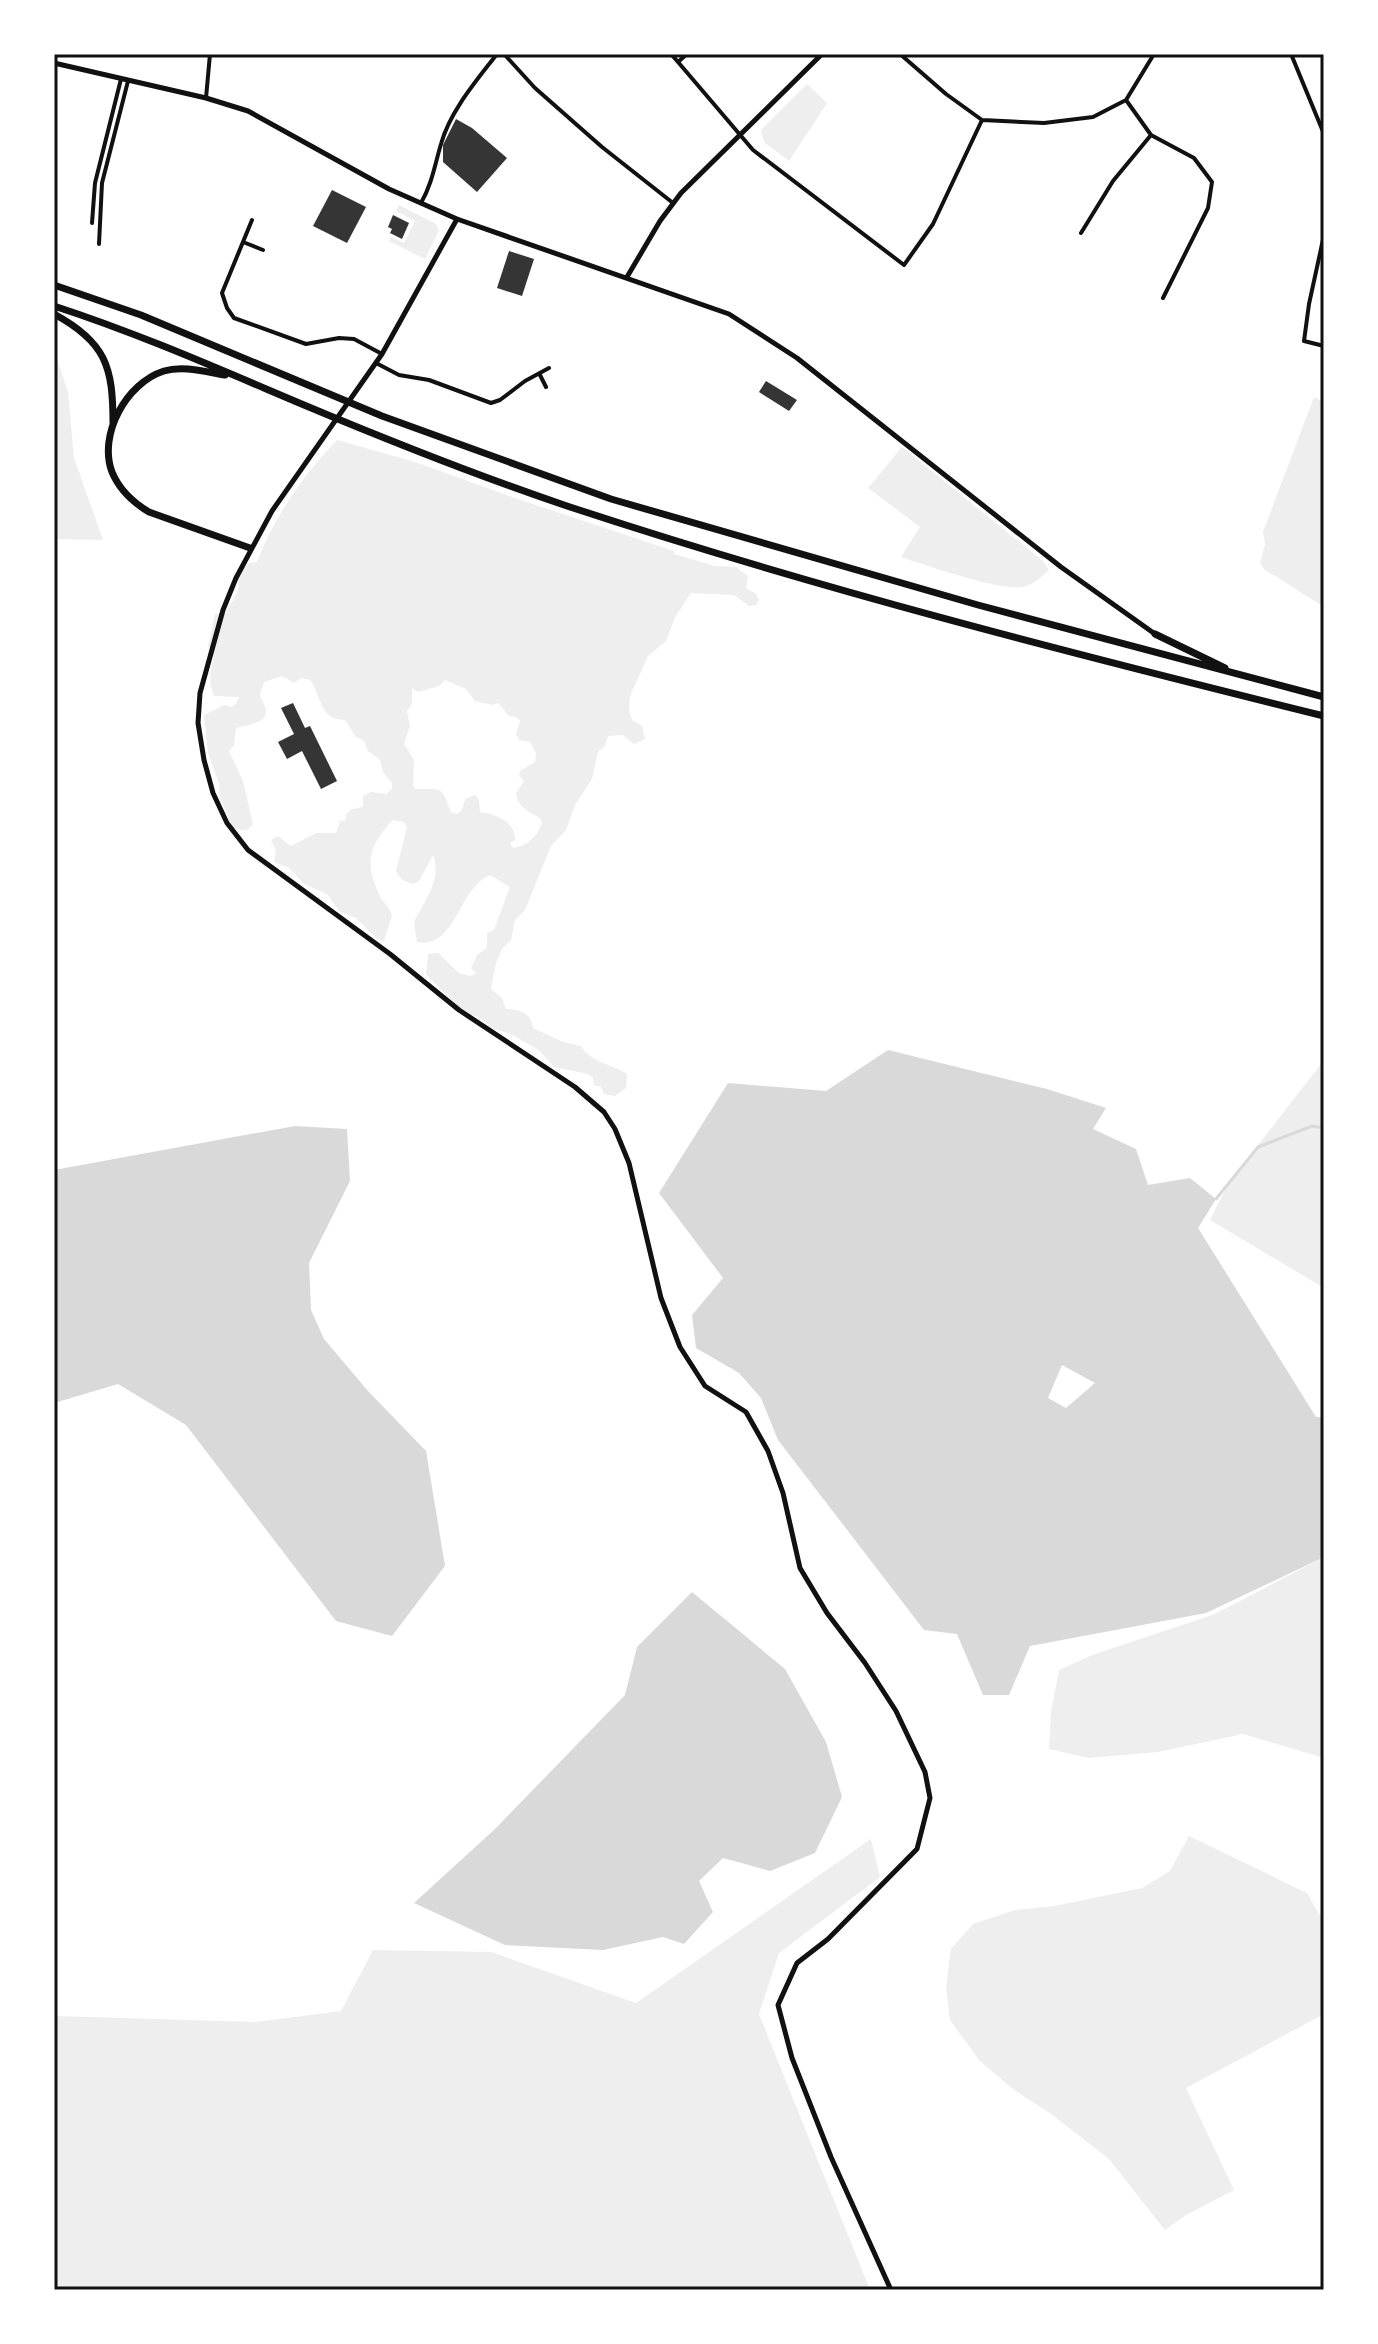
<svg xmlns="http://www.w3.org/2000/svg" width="1378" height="2344" viewBox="0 0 1378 2344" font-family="Poppins,sans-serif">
	<rect width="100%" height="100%" fill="#fff"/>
	<path fill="#eee" fill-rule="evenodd" d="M807,84L827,103L789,161L764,142L761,130Z
		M399,205L436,224L439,231L425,259L389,241L391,237L404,243L415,221L396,211Z
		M54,350L68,392L74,458L103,540L54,539Z
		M1314,397L1324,402V607L1264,569L1260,563L1265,544L1263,532Z
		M337,440L415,462L518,499L674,551V554L715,566L736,567L748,576L746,588L756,594L759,600L756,605L749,606L734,595L691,593L675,617L666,641L648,656L630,696L629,710L632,720L642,726L645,739L634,744L623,735L608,736L605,746L598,752L592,779L575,805L566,830L551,846L525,910L515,920L511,940L502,949L496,963L491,989L502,998L506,1009C520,1009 532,1014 533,1028L563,1042L581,1046C593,1064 610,1063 627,1074L626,1088L615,1096L604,1094L601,1087L594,1085L593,1078L588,1074L554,1067L539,1050L511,1034L494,1029L478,1017L464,1013L426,974L428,954L438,953L459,973L470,976L476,973L471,968L477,955L487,948V933L494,930L510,887L490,875C458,888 456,950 417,942L414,922C425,900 442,880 433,855L419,881L413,884L401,879L396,871L407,827L404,822L393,820C369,846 364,861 379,894C382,902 389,906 392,915L384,941L376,938L356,918L340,912L327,894L304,884L289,868L274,862L276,851L271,840L278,836L291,846L316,833H336L340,821L346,820V814L352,809L363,807V796L371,792L386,794L392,789V783L383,772L380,760L368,751L364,741L356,737L345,720C319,720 322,696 310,680L301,678L294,683L282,676L264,682L260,694C261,700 267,708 266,713C265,723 244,726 236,728L234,745L229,751L243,781L253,824C247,832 242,831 233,828L220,798L219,784L208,753L204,715L225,705L231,707L236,704L239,697L214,696C208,682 210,670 214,657L208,646L215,614L226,613C232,598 242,595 237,576L249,563L257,562C275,515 303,476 337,440ZM445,680L466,689L475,701L492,705L498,703L509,716L516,717L520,721L516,734L519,740L530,742L536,753L535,762L520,771L519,776L524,781L516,793C519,809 528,811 540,818L542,823C538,836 527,846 513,848L510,843L515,840C516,822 496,814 480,812L479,800L475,795L465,799L462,810L457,814L451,812C441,786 443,789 416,789L413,786L414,760L404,744L410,726L407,711L412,704V688L418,692L439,686Z
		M902,447L1044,562L1049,570C1041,577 1034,584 1023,587C1003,592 925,565 901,557L920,527L868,488Z
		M1324,1060V1288L1210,1220L1228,1184Z
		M1324,1557V1758L1243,1734L1158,1752L1089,1758L1049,1749L1051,1712L1059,1670L1092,1655L1215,1614Z
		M1189,1836L1307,1893L1324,1923V2014L1186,2088L1234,2190L1186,2215L1165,2230L1109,2159L1050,2113L1014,2090L979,2060L950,2020L946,1987L951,1949L973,1924L1015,1910L1054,1906L1142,1888L1170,1871Z
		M871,1839L880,1877L779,1953L759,2014L870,2290H54V2016L256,2022L341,2011L373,1950L491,1952L636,2003Z"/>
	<path fill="#d9d9d9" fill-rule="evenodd" d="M888,1050L1047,1089L1106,1108L1093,1129L1136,1149L1148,1185L1190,1178L1216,1199L1198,1228L1316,1417H1324V1557L1206,1613L1030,1646L1009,1695H983L957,1634L924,1630L778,1440L761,1398L739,1373L696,1348L692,1315L723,1278L659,1193L728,1083L826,1091ZM1062,1365L1095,1383L1066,1408L1048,1398Z
		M295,1126L347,1129L350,1181L309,1263L311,1310L324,1339L368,1391L426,1451L445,1566L392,1636L336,1621L186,1425L118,1384L54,1403V1170Z
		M692,1592L785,1669L826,1742L842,1797L815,1853L770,1871L723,1858L699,1881L713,1912L684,1944L663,1937L603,1950L505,1945L414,1903L495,1829L625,1695L637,1647Z"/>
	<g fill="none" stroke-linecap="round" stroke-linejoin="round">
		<path stroke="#d9d9d9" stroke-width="3" d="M1216,1199L1258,1147L1312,1126L1324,1128"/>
	</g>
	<path fill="#353535" d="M456,119L472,128L507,158L477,192L443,162V145Z
		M332,190L366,207L347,243L313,226Z
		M393,215L409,223L402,239L390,233L392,229L388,227Z
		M509,251L534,259L522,296L497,288Z
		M766,381L797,400L789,411L759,392Z
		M293,703L305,728L310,726L337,781L321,789L302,751L287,759L278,742L294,734L281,708Z"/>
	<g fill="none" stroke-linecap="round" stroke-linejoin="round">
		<path stroke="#111" stroke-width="4" d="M504,54L535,88L602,147L673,203
			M671,54L678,62
			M687,54L678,62L753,150L904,265L933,224L982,120
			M900,54L946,94L982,120L1044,123L1093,117L1126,100L1154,54
			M1291,54L1324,134
			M206,98L210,54
			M1126,100L1151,135L1194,158L1212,182L1208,208L1163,298
			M421,203C432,184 435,164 441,144C450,111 477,80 497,54
			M252,220L222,293L227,308L234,318L306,344L339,338L354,339L382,354
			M92,223L95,183L121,79
			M1081,233L1113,181L1151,135
			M1324,235L1309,304L1304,341L1324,346
			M243,242L263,250
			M99,244L102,183L128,81
			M376,363L399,375L429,380L491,403L500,400L525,381L549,368
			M540,375L546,387"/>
		<path stroke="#111" stroke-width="5" d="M54,63L206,98L248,111L389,189L457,219L729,314L797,358L1061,567L1155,634
			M457,219L382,354L272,511L236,578L223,610L200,693L198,723L204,760L213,793L227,823L248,850L390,954L459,1010L575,1087L604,1112L615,1129L629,1163L661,1298L680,1347L705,1386L746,1412L768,1451L783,1493L800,1568L827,1613L865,1663L896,1711L925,1772L930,1798L917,1849L828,1939L797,1963L778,2005L792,2058L831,2157L891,2290
			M627,277L660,221L681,193L822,54"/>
		<path stroke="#111" stroke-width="7" d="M54,285L141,315L382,416L611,499L978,605L1324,697
			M54,306C140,334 221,370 304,405C390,441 478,476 567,506C815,588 1070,653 1324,716
			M54,314C106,342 113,367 113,423
			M225,375C206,372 183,365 164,371C126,383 98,435 112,472C119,489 134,503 149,512L250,548
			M1155,634L1225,668"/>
	</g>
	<rect width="1378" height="2344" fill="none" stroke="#ffffff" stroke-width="112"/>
	<rect x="56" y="56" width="1266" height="2232" fill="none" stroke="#111" stroke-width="3"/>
</svg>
